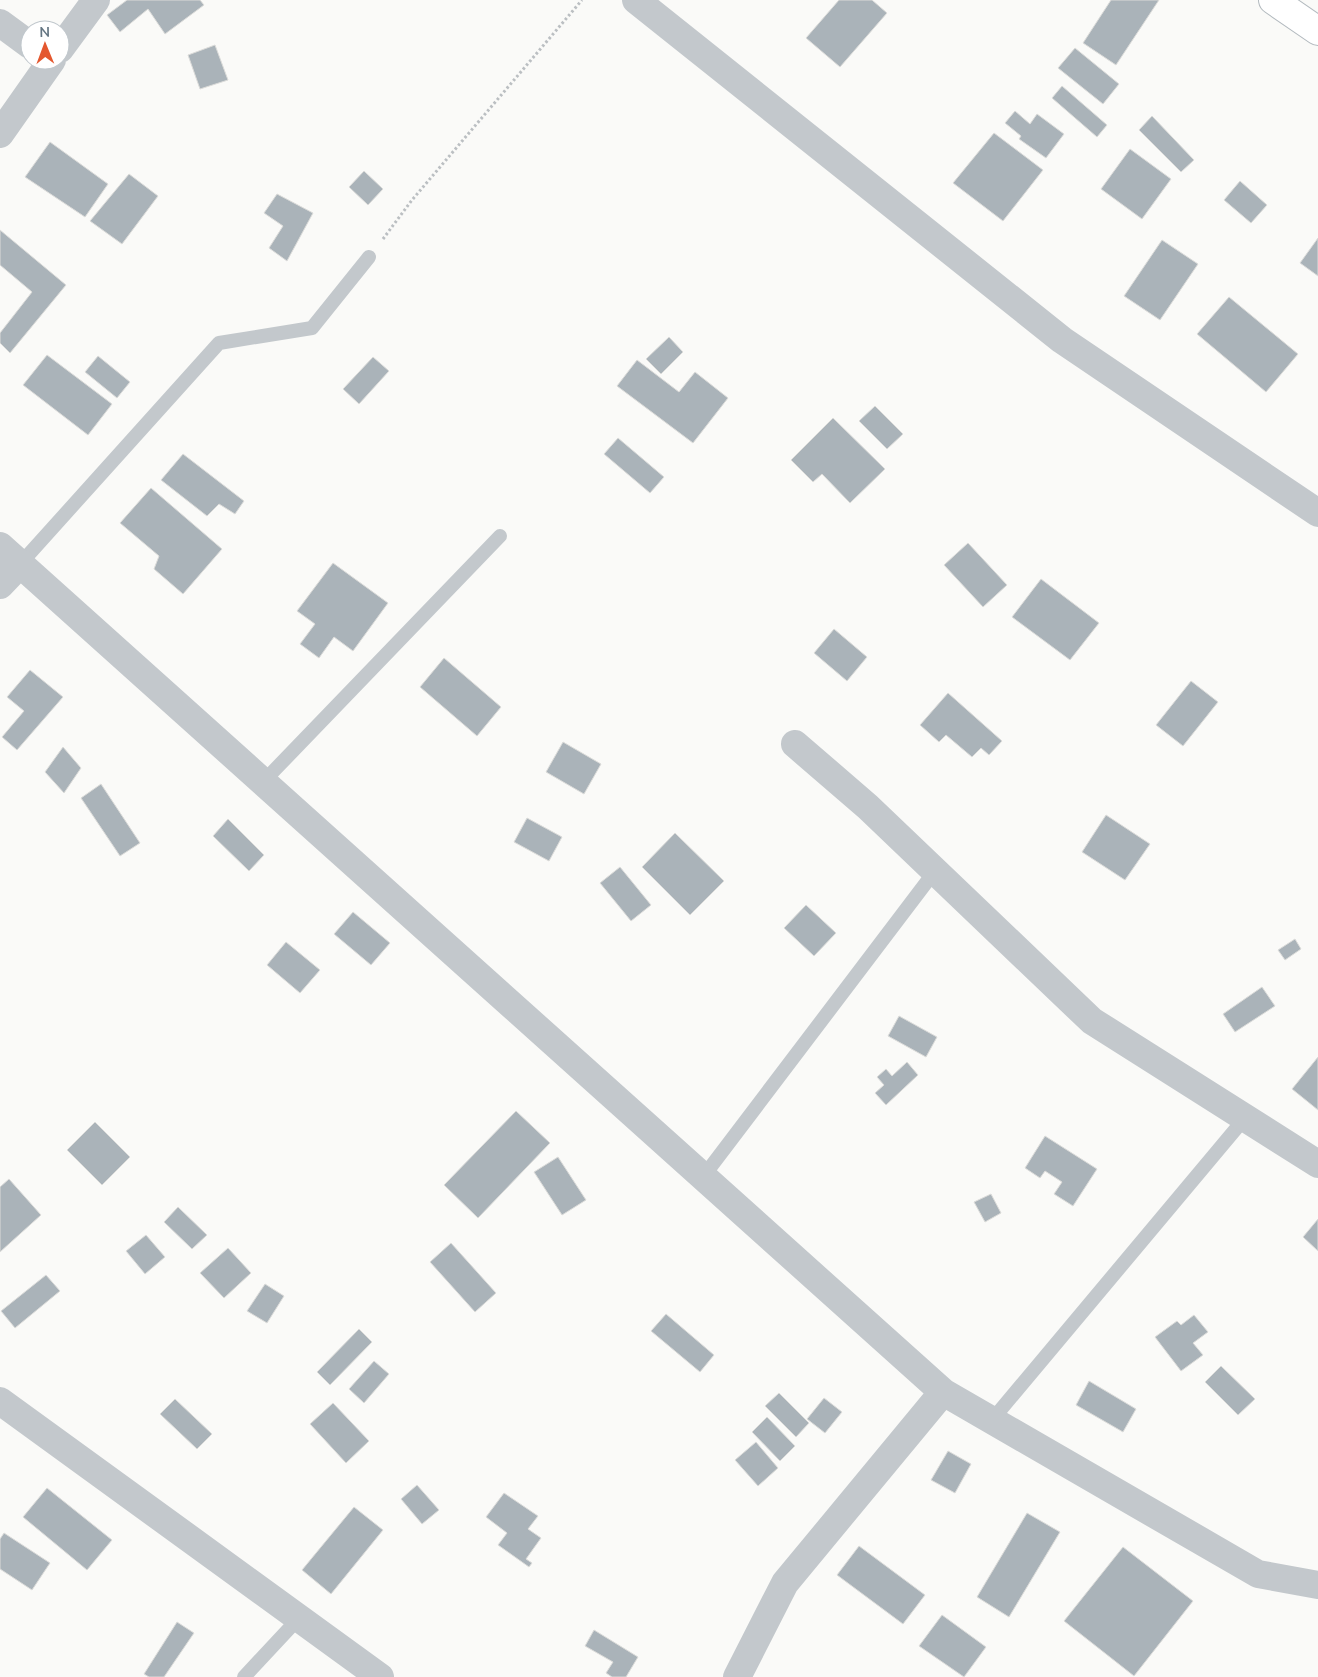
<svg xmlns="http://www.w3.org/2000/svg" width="1318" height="1677" viewBox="0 0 1318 1677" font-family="Mulish,sans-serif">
	<rect width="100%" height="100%" fill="#fafaf8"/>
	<path fill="#aab3b9" stroke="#dcdcda" d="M127,0H200L204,5L165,34L148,9L120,32L107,15Z
		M839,0H872L887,13L840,67L806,38Z
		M1111,0H1159L1116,65L1083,43Z
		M215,45L228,80L200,89L188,55Z
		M1075,48L1119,84L1103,104L1058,68Z
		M1062,86L1107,125L1097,137L1052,98Z
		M1015,111L1030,124L1037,114L1064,134L1046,158L1019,139L1021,136L1005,123Z
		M1152,116L1194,160L1181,172L1139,130Z
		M994,133L1043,170L1003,221L953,183Z
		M50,142L108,184L85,217L25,177Z
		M1130,149L1171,179L1142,219L1101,189Z
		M364,171L383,189L368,205L349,187Z
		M129,174L158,196L122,244L90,221Z
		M1240,181L1267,205L1251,223L1224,200Z
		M277,194L313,213L287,261L269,248L283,226L264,213Z
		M0,230L66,285L10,353L0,343V333L32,292L0,265Z
		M1318,238V276L1300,263Z
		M1162,240L1198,264L1160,320L1124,296Z
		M1229,297L1298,354L1266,392L1197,334Z
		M669,337L683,352L661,374L646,359Z
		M47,355L112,404L88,435L23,385Z
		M98,356L130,382L117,398L85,372Z
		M373,357L389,371L359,404L343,389Z
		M637,360L679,392L695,372L728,398L693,443L617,386Z
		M875,406L903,434L887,449L859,421Z
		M833,418L885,469L850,503L822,474L813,482L791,460Z
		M618,438L664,477L650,493L604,454Z
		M183,454L244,501L235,514L219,504L207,516L161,480Z
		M151,488L222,549L183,594L154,569L159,556L120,523Z
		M968,543L1007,585L983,607L944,565Z
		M333,563L388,603L353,651L334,637L319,658L300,644L315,624L297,611Z
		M1041,579L1099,623L1070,660L1012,617Z
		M834,629L867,657L847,681L814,653Z
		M444,658L501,707L477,736L420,687Z
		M30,670L63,697L17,750L2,737L24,711L7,697Z
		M1191,681L1218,702L1183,746L1156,725Z
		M948,693L1002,741L989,755L981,748L972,757L946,735L939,742L920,725Z
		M563,742L601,764L584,794L546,772Z
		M63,747L81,768L64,793L45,772Z
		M101,784L140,843L120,856L81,798Z
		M1106,815L1150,844L1125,880L1082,852Z
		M527,818L562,837L549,861L514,842Z
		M228,819L264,855L249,871L213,836Z
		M675,833L724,881L690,915L642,867Z
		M620,867L651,905L631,921L600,883Z
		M806,905L836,933L814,956L784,928Z
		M353,912L390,943L371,965L334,934Z
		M1295,939L1301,949L1285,960L1278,950Z
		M286,942L320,970L300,993L267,965Z
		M1262,987L1275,1006L1235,1032L1223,1014Z
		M899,1016L937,1037L926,1057L888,1036Z
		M1318,1057V1110L1292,1089Z
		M907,1062L918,1075L886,1105L875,1093L884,1085L877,1077L886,1069L892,1076Z
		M516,1111L550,1143L478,1218L444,1185Z
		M95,1122L130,1157L102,1185L67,1150Z
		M1045,1136L1097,1169L1073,1206L1054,1194L1062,1182L1045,1171L1040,1178L1025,1168Z
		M558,1157L586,1200L562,1215L534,1172Z
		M9,1179L41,1215L0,1252V1187Z
		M991,1194L1001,1213L985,1222L974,1202Z
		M178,1207L207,1235L192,1249L164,1222Z
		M1318,1219V1251L1303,1237Z
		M146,1235L165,1257L145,1274L126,1251Z
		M451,1243L496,1293L475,1312L430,1262Z
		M228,1248L251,1273L224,1298L200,1273Z
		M46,1275L60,1291L15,1328L1,1311Z
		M265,1284L284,1296L267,1323L247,1311Z
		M666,1314L714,1355L700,1372L651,1331Z
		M1194,1315L1208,1332L1193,1343L1203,1355L1181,1371L1155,1337L1177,1321L1181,1325Z
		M359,1329L372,1342L330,1385L317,1372Z
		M374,1361L389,1374L364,1403L349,1389Z
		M1221,1366L1255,1399L1238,1415L1205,1382Z
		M1089,1381L1136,1409L1123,1432L1076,1405Z
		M779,1393L809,1423L796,1437L765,1406Z
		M824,1398L842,1412L825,1433L807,1419Z
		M175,1399L212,1434L197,1449L160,1414Z
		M333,1403L369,1441L346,1463L310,1424Z
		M767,1417L795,1446L780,1461L752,1432Z
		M756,1442L778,1468L758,1486L735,1460Z
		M948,1451L971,1464L955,1493L931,1480Z
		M417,1485L439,1510L422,1524L401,1499Z
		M47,1488L112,1540L87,1570L23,1517Z
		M504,1493L538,1516L528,1529L541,1538L526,1559L532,1563L529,1567L498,1545L507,1533L486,1517Z
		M354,1507L383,1530L331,1594L302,1570Z
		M1027,1513L1060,1532L1009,1617L977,1597Z
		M4,1533L50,1563L32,1590L0,1569V1539Z
		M859,1546L925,1595L903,1624L837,1575Z
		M1123,1547L1193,1601L1134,1676L1064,1621Z
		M942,1615L986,1647L964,1677L919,1646Z
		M177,1622L194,1633L164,1677H149L144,1674Z
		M594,1630L638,1657L626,1677H612L606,1673L613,1662L585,1646Z"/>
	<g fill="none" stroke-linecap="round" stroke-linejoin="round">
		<defs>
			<path id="secondary" d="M1273,0L1318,31"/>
		</defs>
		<use href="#secondary" stroke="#b3babf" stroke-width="30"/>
		<path stroke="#bbbfc2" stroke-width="3" stroke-dasharray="2.5 2.5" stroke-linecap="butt" d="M383,239L412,200L582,0"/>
		<path stroke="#c3c8cc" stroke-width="14" d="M21,563L219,343L312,328L369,257
			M263,782L500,536
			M703,1177L935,871
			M992,1420L1245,1118
			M244,1677L299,1618"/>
		<path stroke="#c3c8cc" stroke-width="28" d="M636,0L1062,340L1318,513
			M0,23L30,45
			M60,49L96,0
			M0,134L52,60
			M0,546L943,1392L1258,1574L1318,1585
			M0,585L21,563
			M795,744L868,807L1092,1021L1318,1164
			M0,1401L380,1677
			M737,1677L785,1583L943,1392"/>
		<use href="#secondary" stroke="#fff" stroke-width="28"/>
	</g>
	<g transform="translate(45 45) rotate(359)"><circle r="24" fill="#ffffff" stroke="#c1c8cd"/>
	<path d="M0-4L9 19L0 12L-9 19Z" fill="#e4572e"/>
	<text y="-8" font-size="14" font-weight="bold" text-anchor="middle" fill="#657683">N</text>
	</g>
</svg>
